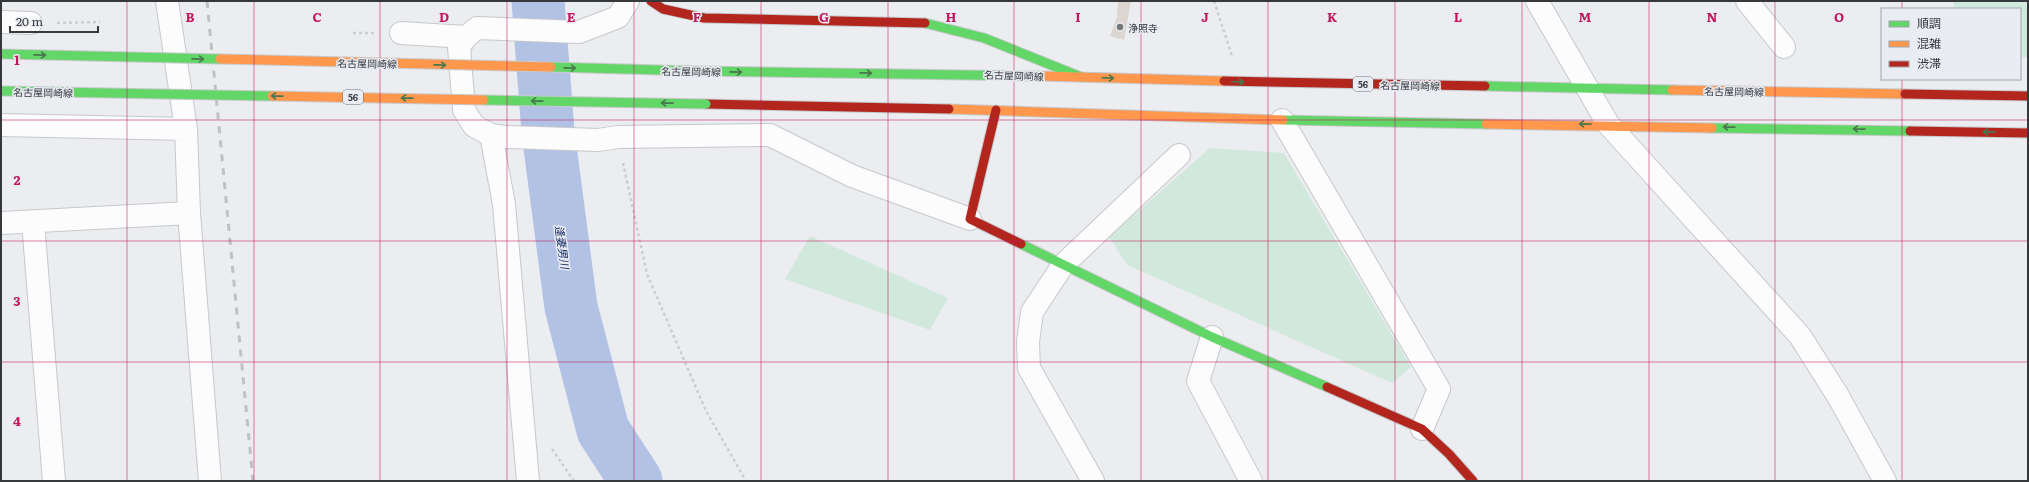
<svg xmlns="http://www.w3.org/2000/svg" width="2029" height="482" viewBox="0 0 2029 482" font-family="Literata,'Noto Sans JP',serif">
	<rect width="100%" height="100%" fill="#ebedf1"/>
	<path fill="#d1e8dc" d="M1953,1H2028V57H2020V9H1955Z
		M1210,148L1284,153L1411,367L1392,383L1127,265L1109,237Z
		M810,236L948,298L930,330L785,279Z"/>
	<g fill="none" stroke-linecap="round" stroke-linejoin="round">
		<path stroke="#b2c2e5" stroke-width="53" d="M538,1L548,132L571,307L603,430L636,481"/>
	</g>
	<path fill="#ddd5cf" d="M1118,1H1131L1124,40L1110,36L1117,17Z"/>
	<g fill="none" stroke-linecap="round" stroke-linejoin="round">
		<defs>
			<path id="street" d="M167,1L186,129L189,213
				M628,1L618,17L579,32L477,28L466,37L459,47L464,110L474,126L491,135L505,137L598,140L618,137L770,135L852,176L970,219
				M1537,1L1608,124L1800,336L1838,396L1885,481
				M1747,1L1784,47
				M1,22L31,23
				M401,33L466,37
				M1282,120L1439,389L1422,429
				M1,125L186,129
				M491,135L504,204L528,481
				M33,222L54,481
				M1,223L189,213L210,481
				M1212,337L1198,381L1251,481
				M1093,481L1029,368L1028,342L1032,312L1063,265L1179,155"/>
			<path id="fast" d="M925,23L984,38L1081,77
				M697,71L1040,76
				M1485,86L1672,90
				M1283,120L1486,124
				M1712,128L1910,131
				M1021,244L1212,337L1327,387"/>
			<path id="slow" d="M1040,76L1224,81
				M1672,90L1905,94
				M949,109L1283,120
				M1486,124L1712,128"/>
			<path id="jam" d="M651,1L663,9L704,18L925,23
				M1224,81L1485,86
				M1905,94L2028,96
				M706,104L949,109
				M996,110L970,219L1021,244
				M1910,131L2028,133
				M1327,387L1422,429L1449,454L1473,481"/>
		</defs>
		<use href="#street" stroke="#c6c8cb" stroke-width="24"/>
		<use href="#fast" stroke="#c6c8cb" stroke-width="11"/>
		<use href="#slow" stroke="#c6c8cb" stroke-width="11"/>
		<use href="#jam" stroke="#c6c8cb" stroke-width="11"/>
		<path stroke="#cccdce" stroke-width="2.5" stroke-dasharray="3 3" stroke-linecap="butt" d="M1214,1L1232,56
			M57,23L100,22
			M353,33H375
			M623,163L647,274L706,411L746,481
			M552,449L574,481"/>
		<use href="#street" stroke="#fcfcfd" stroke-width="22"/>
		<use href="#fast" stroke="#63d668" stroke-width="9"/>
		<use href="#slow" stroke="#ff974d" stroke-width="9"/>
		<use href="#jam" stroke="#b3261e" stroke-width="9"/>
		<path stroke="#c0c1c1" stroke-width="3" stroke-dasharray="7 7" stroke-linecap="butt" d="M207,1L253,481"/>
		<defs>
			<path id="fast-bridge" d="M1,54L220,59
				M551,67L697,71
				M1,91L272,96
				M484,100L706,104"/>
			<path id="slow-bridge" d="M220,59L551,67
				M272,96L484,100"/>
		</defs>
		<use href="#fast-bridge" stroke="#c8c9cb" stroke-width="11" stroke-linecap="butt"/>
		<use href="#slow-bridge" stroke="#c8c9cb" stroke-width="11" stroke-linecap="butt"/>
		<use href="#fast-bridge" stroke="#63d668" stroke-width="9"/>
		<use href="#slow-bridge" stroke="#ff974d" stroke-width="9"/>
	</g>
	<defs><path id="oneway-shaft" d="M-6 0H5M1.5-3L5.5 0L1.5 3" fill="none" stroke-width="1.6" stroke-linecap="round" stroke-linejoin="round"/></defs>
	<g stroke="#49774d">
		<use href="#oneway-shaft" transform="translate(40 55) rotate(1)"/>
		<use href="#oneway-shaft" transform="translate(198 59) rotate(1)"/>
		<use href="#oneway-shaft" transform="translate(440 65) rotate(1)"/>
		<use href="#oneway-shaft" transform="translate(570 68) rotate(1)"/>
		<use href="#oneway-shaft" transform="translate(736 72) rotate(1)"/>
		<use href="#oneway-shaft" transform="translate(866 73) rotate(1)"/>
		<use href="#oneway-shaft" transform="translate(1108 78) rotate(2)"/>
		<use href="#oneway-shaft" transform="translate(1238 82) rotate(2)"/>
		<use href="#oneway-shaft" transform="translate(277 96) rotate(-179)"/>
		<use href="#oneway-shaft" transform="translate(407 98) rotate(-179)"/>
		<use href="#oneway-shaft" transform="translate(537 101) rotate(-179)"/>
		<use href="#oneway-shaft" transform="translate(667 103) rotate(-179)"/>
		<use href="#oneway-shaft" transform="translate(1585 124) rotate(-179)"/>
		<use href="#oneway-shaft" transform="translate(1729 127) rotate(-179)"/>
		<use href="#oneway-shaft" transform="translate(1859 129) rotate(-179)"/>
		<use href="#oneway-shaft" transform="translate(1989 132) rotate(-179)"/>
	</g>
	<path fill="none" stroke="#c2185b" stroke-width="1" stroke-opacity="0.55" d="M127,1V481M254,1V481M380,1V481M507,1V481M634,1V481M761,1V481M888,1V481M1014,1V481M1141,1V481M1268,1V481M1395,1V481M1522,1V481M1649,1V481M1775,1V481M1902,1V9M1902,79V481M1,120H2028M1,241H2028M1,362H2028"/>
	<circle fill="#76777b" stroke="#e9ecf3" stroke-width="1.5" cx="1120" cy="27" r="4"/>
	<g text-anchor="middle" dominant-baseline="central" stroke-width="3" stroke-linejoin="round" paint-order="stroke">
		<g fill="#e9ecf3" stroke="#6c6e72" stroke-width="1">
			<rect x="1353" y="77" width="20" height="14" rx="3"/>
			<rect x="343" y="90" width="20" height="14" rx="3"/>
		</g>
		<g font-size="9" font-weight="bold" fill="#37383b">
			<text x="1363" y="84">56</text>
			<text x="353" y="97">56</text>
		</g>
		<g font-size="10" fill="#37383b" stroke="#e9ecf3" text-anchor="start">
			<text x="1128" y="27">浄照寺</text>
		</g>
		<g font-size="10" fill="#37383b" stroke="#e9ecf3">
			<text transform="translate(367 63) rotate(1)">名古屋岡崎線</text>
			<text transform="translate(691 71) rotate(1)">名古屋岡崎線</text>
			<text transform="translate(1014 75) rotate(2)">名古屋岡崎線</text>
			<text transform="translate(1410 85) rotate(1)">名古屋岡崎線</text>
			<text transform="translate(1734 91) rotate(1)">名古屋岡崎線</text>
			<text transform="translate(43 92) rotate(1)">名古屋岡崎線</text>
		</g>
		<g font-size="11" font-style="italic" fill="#11275e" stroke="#e9ecf3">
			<text transform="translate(563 247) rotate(82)">逢妻男川</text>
		</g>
	</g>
	<g font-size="13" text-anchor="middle" font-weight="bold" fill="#c2185b" stroke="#e9ecf3" stroke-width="3" stroke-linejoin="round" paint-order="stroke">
		<text x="190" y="22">B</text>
		<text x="317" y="22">C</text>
		<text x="444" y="22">D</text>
		<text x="571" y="22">E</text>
		<text x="697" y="22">F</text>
		<text x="824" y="22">G</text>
		<text x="951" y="22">H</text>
		<text x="1078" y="22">I</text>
		<text x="1205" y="22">J</text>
		<text x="1332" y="22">K</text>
		<text x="1458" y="22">L</text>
		<text x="1585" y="22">M</text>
		<text x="1712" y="22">N</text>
		<text x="1839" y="22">O</text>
		<text x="17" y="65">1</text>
		<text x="17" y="185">2</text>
		<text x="17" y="306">3</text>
		<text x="17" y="426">4</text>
	</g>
	<rect width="2029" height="482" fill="none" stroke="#37383b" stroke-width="4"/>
	<rect x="1881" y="8" width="140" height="72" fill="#e9ecf3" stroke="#a2a4a9"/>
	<rect x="1889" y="21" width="20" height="6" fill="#63d668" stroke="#a2a4a9"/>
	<text x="1917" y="28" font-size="12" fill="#37383b">順調</text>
	<rect x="1889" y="41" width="20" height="6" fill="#ff974d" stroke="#a2a4a9"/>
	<text x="1917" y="48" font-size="12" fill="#37383b">混雑</text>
	<rect x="1889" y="61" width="20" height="6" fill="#b3261e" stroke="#a2a4a9"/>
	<text x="1917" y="68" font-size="12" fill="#37383b">渋滞</text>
	<path d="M10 26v6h88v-6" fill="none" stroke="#37383b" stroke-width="2"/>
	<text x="16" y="26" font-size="12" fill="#37383b" stroke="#e9ecf3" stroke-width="3" paint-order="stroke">20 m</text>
</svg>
